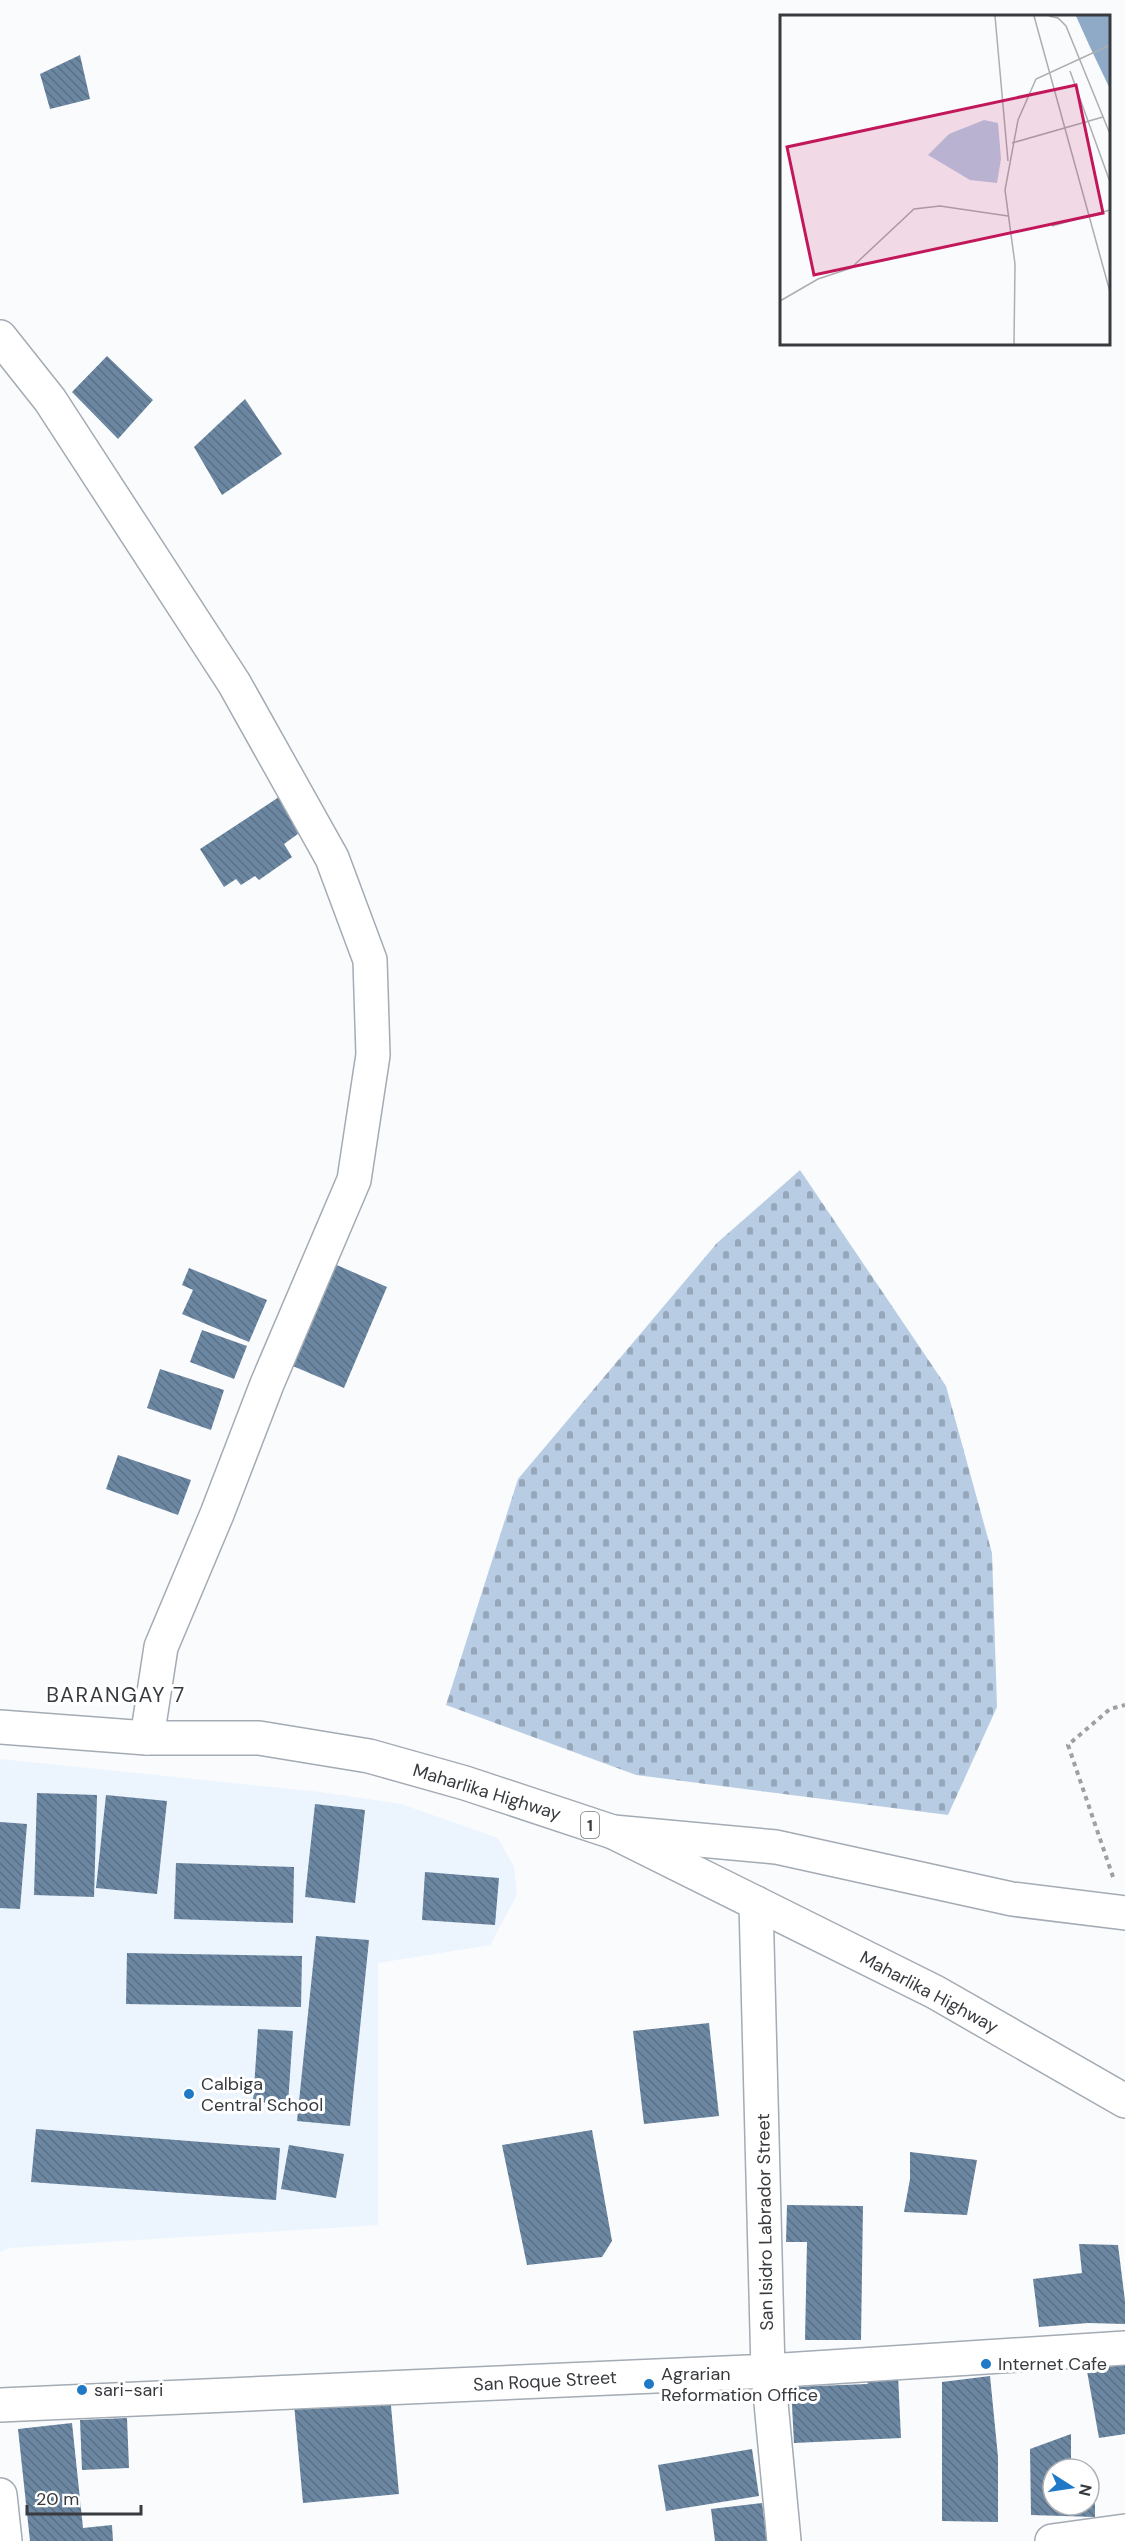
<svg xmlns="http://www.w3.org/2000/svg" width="1125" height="2541" viewBox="0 0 1125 2541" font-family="'DM Sans',sans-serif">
	<defs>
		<pattern id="cemetery-stones" width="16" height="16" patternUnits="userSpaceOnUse" patternTransform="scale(1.5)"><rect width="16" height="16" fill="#b8cde4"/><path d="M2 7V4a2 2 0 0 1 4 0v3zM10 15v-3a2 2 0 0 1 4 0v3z" fill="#96a7ba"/></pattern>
		<pattern id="building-back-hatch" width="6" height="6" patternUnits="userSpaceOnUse" patternTransform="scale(1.5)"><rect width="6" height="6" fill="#6c87a2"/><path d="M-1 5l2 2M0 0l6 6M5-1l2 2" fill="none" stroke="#5a6f85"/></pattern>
	</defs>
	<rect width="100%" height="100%" fill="#fafbfd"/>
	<path fill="#ecf4fd" d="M0,1759L320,1792L401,1804L498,1838L514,1867L517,1895L490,1945L378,1963V2225L9,2248L0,2252Z"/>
	<path fill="url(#cemetery-stones)" d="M800,1170L946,1386L992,1553L997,1707L948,1815L636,1775L446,1705L518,1479L717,1243Z"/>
	<path fill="url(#building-back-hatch)" d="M80,55L90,99L50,109L40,74Z
		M107,356L153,400L118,439L72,392Z
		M245,399L282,454L222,495L194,447Z
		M279,797L302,831L284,844L292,857L259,880L255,876L241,885L236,879L224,887L200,849Z
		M323,1259L387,1287L344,1388L279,1360Z
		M189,1268L267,1300L249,1342L182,1314L193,1290L182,1285Z
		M202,1330L247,1346L234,1379L190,1362Z
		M160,1369L224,1390L211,1430L147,1408Z
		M118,1455L191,1480L178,1515L106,1489Z
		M37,1793L97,1795L94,1897L34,1895Z
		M106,1795L167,1801L157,1894L96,1888Z
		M315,1804L365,1810L355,1903L305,1897Z
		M0,1822L27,1824L20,1909L0,1908Z
		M176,1863L294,1867L293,1923L174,1919Z
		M425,1872L499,1878L495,1925L422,1920Z
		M316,1936L369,1940L350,2126L297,2121Z
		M127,1953L302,1956L301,2007L126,2004Z
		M709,2023L719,2116L644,2124L633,2031Z
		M258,2029L293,2031L288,2104L253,2102Z
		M36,2129L280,2148L276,2200L31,2182Z
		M592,2130L612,2241L602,2257L527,2265L502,2145Z
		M289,2145L344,2154L336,2198L281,2189Z
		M910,2152L977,2160L967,2215L904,2212L910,2179Z
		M787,2205L863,2206L861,2340H805L807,2242H786Z
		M1079,2244L1118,2245L1125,2301V2324L1088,2323L1039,2327L1033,2279L1082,2273Z
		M1125,2364V2434L1099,2438L1087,2371Z
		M898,2375L901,2438L794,2443L791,2387L868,2384L864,2376Z
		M990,2376L998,2457V2522L942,2521V2382Z
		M390,2395L399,2494L303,2503L294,2404Z
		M127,2418L129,2468L82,2470L80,2420Z
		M72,2423L83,2528L112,2525L113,2541H30L18,2429Z
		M1071,2434V2469H1053V2505H1089V2483L1095,2484V2517L1031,2515L1030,2449Z
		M752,2449L759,2496L666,2511L658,2465Z
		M762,2503L767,2541H715L711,2509Z"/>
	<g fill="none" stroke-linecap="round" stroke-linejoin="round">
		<defs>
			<path id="minor" d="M0,337L50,400L234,683L332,858L370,960L373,1055L354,1180L267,1384L217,1514L161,1647L147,1738
				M613,1832L776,1847L1012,1899L1125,1913
				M756,1903L768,2371L784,2541
				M0,2405L768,2371L1125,2348
				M0,2495L5,2541
				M1052,2541L1125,2531"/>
			<path id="trunk" d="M0,1727L147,1738H259L369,1756L465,1783L613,1832L935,1992L1125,2101"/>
		</defs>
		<use href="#minor" stroke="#a3abb4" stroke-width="36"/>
		<use href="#trunk" stroke="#a3abb4" stroke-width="36"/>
		<path stroke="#9ea0a3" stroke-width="4" stroke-dasharray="4.5 4.5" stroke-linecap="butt" d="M1113,1877L1068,1745L1110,1709L1125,1705"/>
		<use href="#minor" stroke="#fff" stroke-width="33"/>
		<use href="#trunk" stroke="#fff" stroke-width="33"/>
	</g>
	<g fill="#1f79c6" stroke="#fff" stroke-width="2">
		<circle cx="189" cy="2094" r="6"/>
		<circle cx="986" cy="2364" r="6"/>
		<circle cx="649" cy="2384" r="6"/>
		<circle cx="82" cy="2390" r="6"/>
	</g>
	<g text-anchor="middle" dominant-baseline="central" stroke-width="6" stroke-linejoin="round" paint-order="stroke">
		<rect fill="#fff" stroke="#737578" stroke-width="1.5" x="581" y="1812" width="18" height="26" rx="4.5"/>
		<g font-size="16" font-weight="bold" fill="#373a3e">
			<text x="590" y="1825">1</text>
		</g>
		<g font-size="18" fill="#373a3e" stroke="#fff">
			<text transform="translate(487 1792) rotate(17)">Maharlika Highway</text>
			<text transform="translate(929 1992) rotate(28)">Maharlika Highway</text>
			<text transform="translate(765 2222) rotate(-91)">San Isidro Labrador Street</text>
			<text transform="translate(545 2381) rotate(-3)">San Roque Street</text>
		</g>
		<g font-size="18" fill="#373a3e" stroke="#fff" text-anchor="start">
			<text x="201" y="2084">Calbiga<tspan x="201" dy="21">Central School</tspan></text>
			<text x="998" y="2364">Internet Cafe</text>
			<text x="661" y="2374">Agrarian<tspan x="661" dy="21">Reformation Office</tspan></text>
			<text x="94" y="2390">sari-sari</text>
		</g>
		<g font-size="21" letter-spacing="1.5" fill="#373a3e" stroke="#fff">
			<text x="116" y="1695">BARANGAY 7</text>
		</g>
	</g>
	<g transform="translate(780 15)">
		<rect width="330" height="330" fill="#fafbfd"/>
		<path d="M204,105L218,108L221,144L217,168L190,165L148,140L169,119Z" fill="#b8cde4"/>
		<path d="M296,1H330V74L310,32Z" fill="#8faac6"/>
		<path fill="none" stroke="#acaeb1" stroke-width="1.5" d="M215,1L228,146M254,1L330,277M269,1L278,3L286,11L330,119M290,56L330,167M232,128L323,102M272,211L330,195M0,286L38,264L71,253L134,194L160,191L228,201M234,329L235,249L225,175L238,105L256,64L330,30"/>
		<path fill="#c2185b" fill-opacity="0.15" stroke="#c2185b" stroke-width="3" d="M296,70L323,198L34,260L7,132Z"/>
		<rect width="330" height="330" fill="none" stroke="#373a3e" stroke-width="3"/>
	</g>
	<g transform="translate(1071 2487) rotate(102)"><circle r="28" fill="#ffffff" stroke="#afb0b2" stroke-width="1.5"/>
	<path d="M0-4.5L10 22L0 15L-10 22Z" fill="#1f79c6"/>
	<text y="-9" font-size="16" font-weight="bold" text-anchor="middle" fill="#373a3e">N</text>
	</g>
	<path d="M27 2505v9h114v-9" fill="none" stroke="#373a3e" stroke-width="3"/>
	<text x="36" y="2505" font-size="18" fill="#373a3e" stroke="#ffffff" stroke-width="4.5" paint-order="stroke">20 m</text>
</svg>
